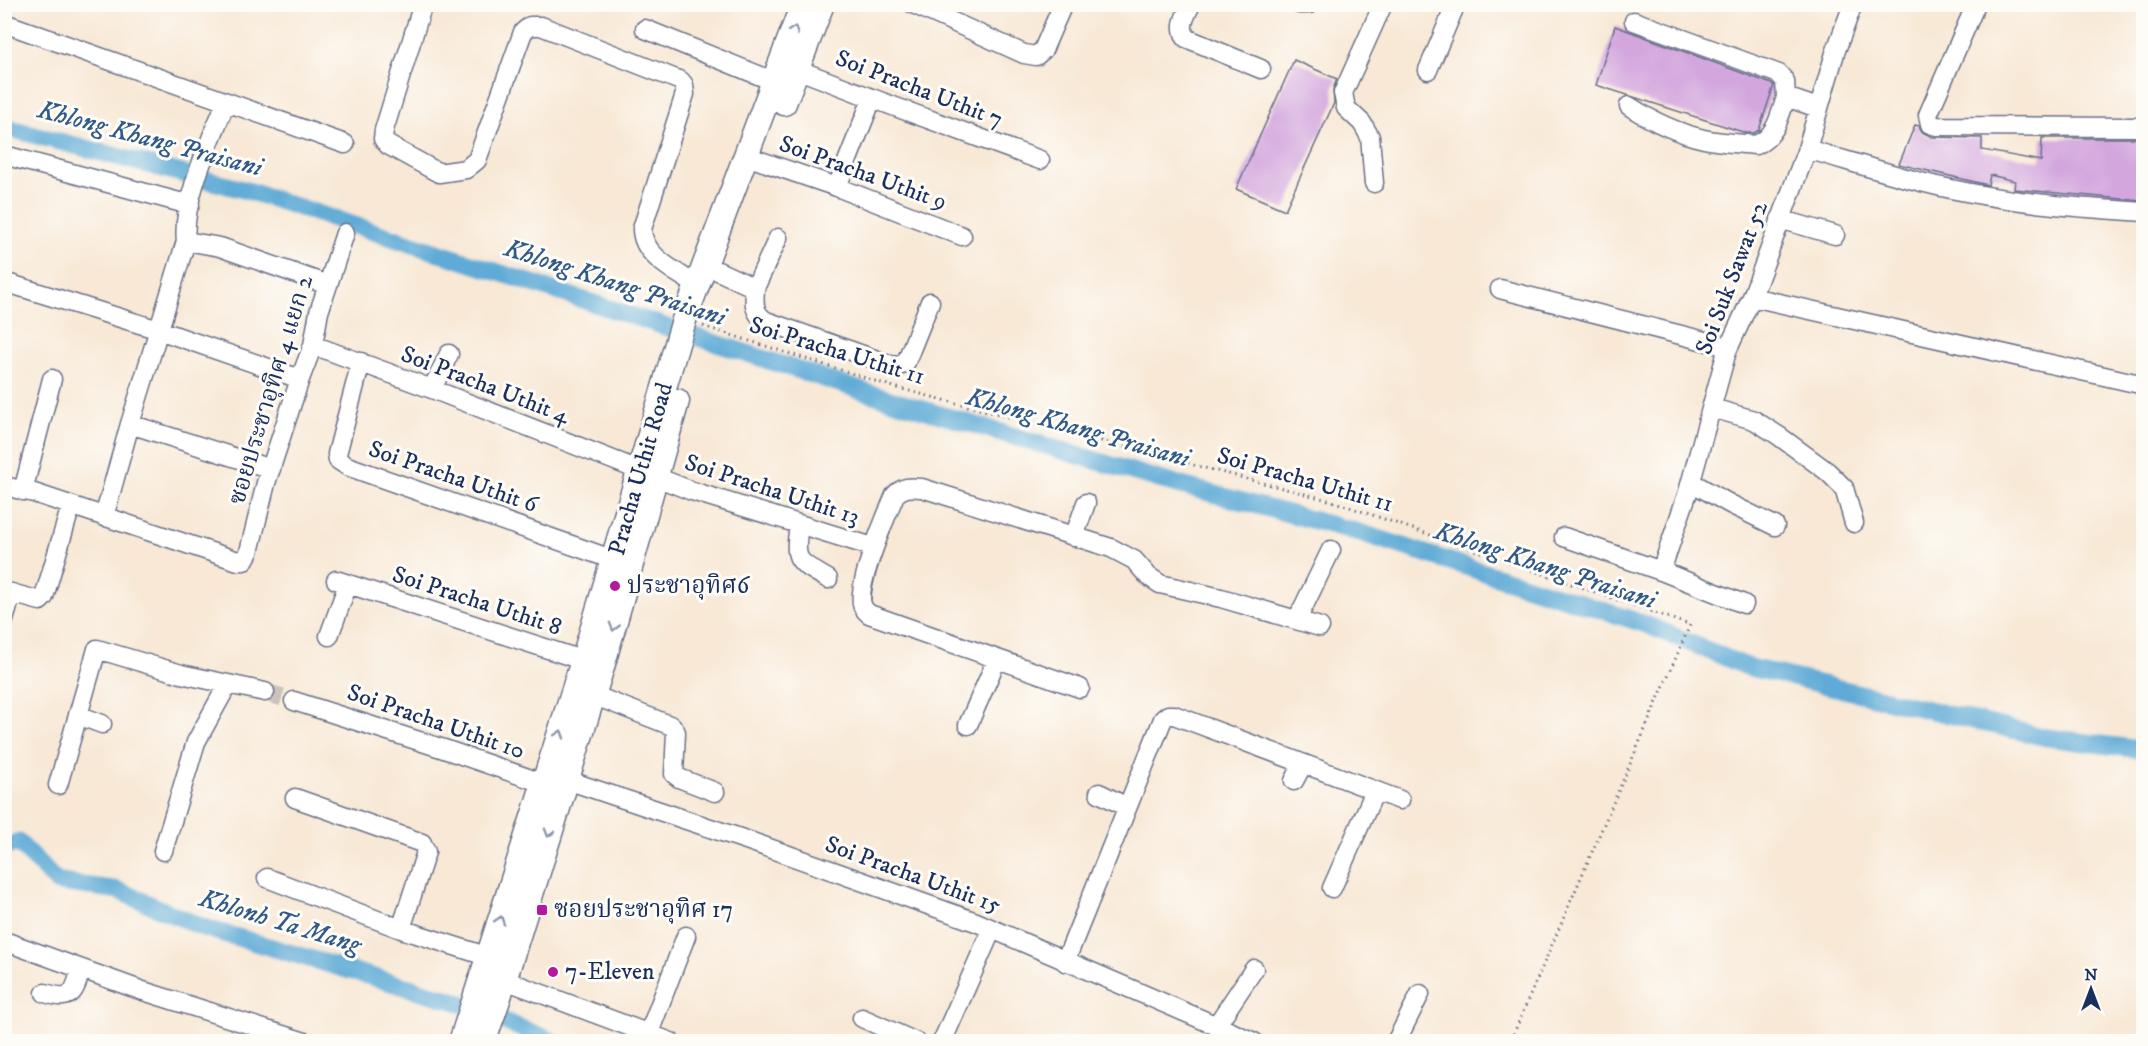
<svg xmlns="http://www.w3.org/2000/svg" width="2148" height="1046" viewBox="0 0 2148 1046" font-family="'IM FELL DW Pica','Noto Serif Thai',serif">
	<rect width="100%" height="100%" fill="#fdfcf7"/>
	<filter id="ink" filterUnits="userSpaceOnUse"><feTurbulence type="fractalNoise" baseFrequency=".0167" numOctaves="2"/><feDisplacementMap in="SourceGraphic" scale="12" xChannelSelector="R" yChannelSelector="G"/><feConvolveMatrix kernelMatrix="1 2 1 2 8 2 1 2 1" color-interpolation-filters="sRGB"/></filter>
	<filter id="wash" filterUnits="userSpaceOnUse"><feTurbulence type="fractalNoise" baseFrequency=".008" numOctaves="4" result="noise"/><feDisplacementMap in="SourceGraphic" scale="24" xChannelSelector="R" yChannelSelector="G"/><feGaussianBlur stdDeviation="1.35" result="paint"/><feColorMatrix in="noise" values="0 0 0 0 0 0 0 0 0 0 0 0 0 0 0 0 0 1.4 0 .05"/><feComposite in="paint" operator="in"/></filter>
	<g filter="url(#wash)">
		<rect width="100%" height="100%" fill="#f8e8d5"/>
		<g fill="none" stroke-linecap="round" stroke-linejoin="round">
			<path stroke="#5eaad6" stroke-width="18" d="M4,127L249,191L881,397L1161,480L1358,532L1645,624L1748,667L2044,737L2144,750
				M4,847L18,842L57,882L117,890L202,927L458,1002L554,1042"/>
		</g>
		<g id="blocks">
			<path fill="#d3a6de" d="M1615,26L1772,84L1774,85L1759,130L1754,133H1746L1596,85Z
				M1294,60L1337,79L1333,89L1334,103L1285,210L1236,189Z
				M1915,125L1919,126L1922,132L1932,137L1982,138V150L2041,161L2042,138H2144V201L2014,189L2015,181L1990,175L1988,185L1899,164Z"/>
		</g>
	</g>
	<g filter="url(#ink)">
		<use href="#blocks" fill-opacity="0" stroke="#687088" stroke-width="1.5"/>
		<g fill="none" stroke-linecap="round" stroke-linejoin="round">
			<path stroke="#ccc3bd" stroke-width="18" stroke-dasharray="18 9" stroke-linecap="butt" d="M265,692L294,701"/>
			<defs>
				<path id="minor" d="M421,4L422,7L384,130L383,139L388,145L439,173L466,169L477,160L523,32L530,26H541L681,81L684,85L685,94L642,229C642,256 677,272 696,285
					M913,4L1024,54L1036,56L1043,50L1063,4
					M1191,4C1185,18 1179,25 1186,38L1261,69
					M1299,4H1309
					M1976,4L1928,115L1930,124L1936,126L2139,127
					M1634,21L1779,74L1785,81L1786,97
					M4,23L345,144
					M645,29L785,86
					M786,65L890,105L1040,160
					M1428,70L1456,4
					M1629,106C1652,121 1677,133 1704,139C1721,143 1739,143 1756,145C1776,137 1780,115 1786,97L1818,108
					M1807,149C1859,164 1912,182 1966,192C2025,204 2084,208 2144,212
					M4,155L190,205
					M746,156L837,187L962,236
					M1374,183L1370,137L1362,123L1346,108L1343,93L1383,4
					M837,187L868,109
					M1780,219L1835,235
					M186,241L220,247L328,285
					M718,271L755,288C754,303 753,313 766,321L897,367L906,362L930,302
					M4,282L159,330L300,379
					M755,288L778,238
					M1500,289L1728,347
					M1752,297L2144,385
					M313,345L432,389L692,491L873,547
					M361,362L337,454L338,460L347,466L614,560
					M432,389L449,354
					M1712,408L1754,420L1779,436L1828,472L1844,488L1854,523
					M130,424L271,469
					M1691,482L1730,504L1775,526
					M4,486L34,493L238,561H244L249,552L266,483L300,379L313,345L319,312L345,233
					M23,491L52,379
					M104,517L130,424L186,241C181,202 212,138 226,102
					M799,526C793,563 798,561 828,579
					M1074,537L1086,503
					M1564,537L1661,571L1744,604
					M1661,571L1688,492L1727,351L1752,297L1807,149L1835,53L1853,4
					M336,580L594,664
					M4,591L40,601L44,597L71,506
					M4,620L12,593
					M1297,620L1331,550
					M329,636L348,584
					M1080,688L869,614C867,612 864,610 863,607C854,590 887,514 895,495C903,486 911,487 922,488L1111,548L1134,560L1148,576L1160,584L1221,598L1320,627
					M593,695L672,726L676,732L674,774L679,778L715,792
					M294,701L444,749L554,787
					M78,715L102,724
					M968,725L997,659
					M555,776L752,842L976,922L1254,1042
					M1294,781L1303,764
					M58,785L97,649L181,674L265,692
					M1099,793L1127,807
					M295,798L422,843L426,852L401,929
					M163,851L196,742L228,684
					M267,878L401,929L489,957
					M1332,888L1375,791
					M4,941L140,990L305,1042
					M1065,962L1163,719L1168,715H1174L1400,800
					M494,976L671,1042
					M45,993C72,1001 74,994 81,969
					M862,1018L916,1042
					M1216,1026L1254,969
					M649,1033L686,936
					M942,1042L992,929
					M1396,1042L1420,994"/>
				<path id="major" d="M784,103L822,4
					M461,1042L583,661L684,320L803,4
					M483,1042L497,1003L602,667L677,401"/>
			</defs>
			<use href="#minor" stroke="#687088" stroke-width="21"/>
			<use href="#major" stroke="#687088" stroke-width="27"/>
			<path stroke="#687088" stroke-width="3" stroke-dasharray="1.5 4.5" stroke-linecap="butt" d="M703,326L894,387L1332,501L1690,625L1510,1042"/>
			<use href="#minor" stroke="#fff" stroke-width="18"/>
			<use href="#major" stroke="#fff" stroke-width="24"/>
		</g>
		<defs><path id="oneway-chevron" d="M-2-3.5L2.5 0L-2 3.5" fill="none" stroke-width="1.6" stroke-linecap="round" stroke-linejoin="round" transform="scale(1.5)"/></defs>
		<g stroke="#8d97ae">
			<use href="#oneway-chevron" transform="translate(794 30) rotate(-69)"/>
			<use href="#oneway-chevron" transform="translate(614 627) rotate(106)"/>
			<use href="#oneway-chevron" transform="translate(560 734) rotate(-72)"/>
			<use href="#oneway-chevron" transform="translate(549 833) rotate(107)"/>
			<use href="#oneway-chevron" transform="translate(500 920) rotate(-72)"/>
		</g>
	</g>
	<g fill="#b5179e" stroke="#fdfcf7" stroke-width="2">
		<circle cx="615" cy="586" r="6"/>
		<rect x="536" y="904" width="12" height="12" rx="3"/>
		<circle cx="553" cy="972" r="6"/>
	</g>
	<g text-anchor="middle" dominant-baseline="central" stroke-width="6" stroke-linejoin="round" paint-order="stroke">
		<g font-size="24" fill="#1b2f5e" stroke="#fdfcf7">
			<text transform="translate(919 89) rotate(21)">Soi Pracha Uthit 7</text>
			<text transform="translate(863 173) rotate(20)">Soi Pracha Uthit 9</text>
			<text transform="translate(1732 278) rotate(-69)">Soi Suk Sawat 52</text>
			<text transform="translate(837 351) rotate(17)">Soi Pracha Uthit 11</text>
			<text transform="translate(485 385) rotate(21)">Soi Pracha Uthit 4</text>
			<text transform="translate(271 390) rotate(-73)">ซอยประชาอุทิศ 4 แยก 2</text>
			<text transform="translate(641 469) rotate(-74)">Pracha Uthit Road</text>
			<text transform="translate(453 477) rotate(19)">Soi Pracha Uthit 6</text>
			<text transform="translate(1305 480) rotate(16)">Soi Pracha Uthit 11</text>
			<text transform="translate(772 490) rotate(18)">Soi Pracha Uthit 13</text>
			<text transform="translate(477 601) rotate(18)">Soi Pracha Uthit 8</text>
			<text transform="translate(436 722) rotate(19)">Soi Pracha Uthit 10</text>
			<text transform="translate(913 875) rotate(20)">Soi Pracha Uthit 15</text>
		</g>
		<g font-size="24" fill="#1b2f5e" stroke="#fdfcf7" text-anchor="start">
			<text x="627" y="586">ประชาอุทิศ6</text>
			<text x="554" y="910">ซอยประชาอุทิศ 17</text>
			<text x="565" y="972">7-Eleven</text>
		</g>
		<g font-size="26" font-style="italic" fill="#325a88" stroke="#fdfcf7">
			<text transform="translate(150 139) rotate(15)">Khlong Khang Praisani</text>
			<text transform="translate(615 283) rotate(18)">Khlong Khang Praisani</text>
			<text transform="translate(1078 428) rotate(16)">Khlong Khang Praisani</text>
			<text transform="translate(1545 566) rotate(18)">Khlong Khang Praisani</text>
			<text transform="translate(280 922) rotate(17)">Khlonh Ta Mang</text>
		</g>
	</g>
	<rect width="2148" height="1046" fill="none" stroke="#fdfcf7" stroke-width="24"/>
	<g transform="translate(2091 989)" stroke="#fdfcf7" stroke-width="4.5" paint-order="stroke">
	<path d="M0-4.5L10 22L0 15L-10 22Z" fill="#1b2f5e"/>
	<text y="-9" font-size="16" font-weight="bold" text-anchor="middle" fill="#1b2f5e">N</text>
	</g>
</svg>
